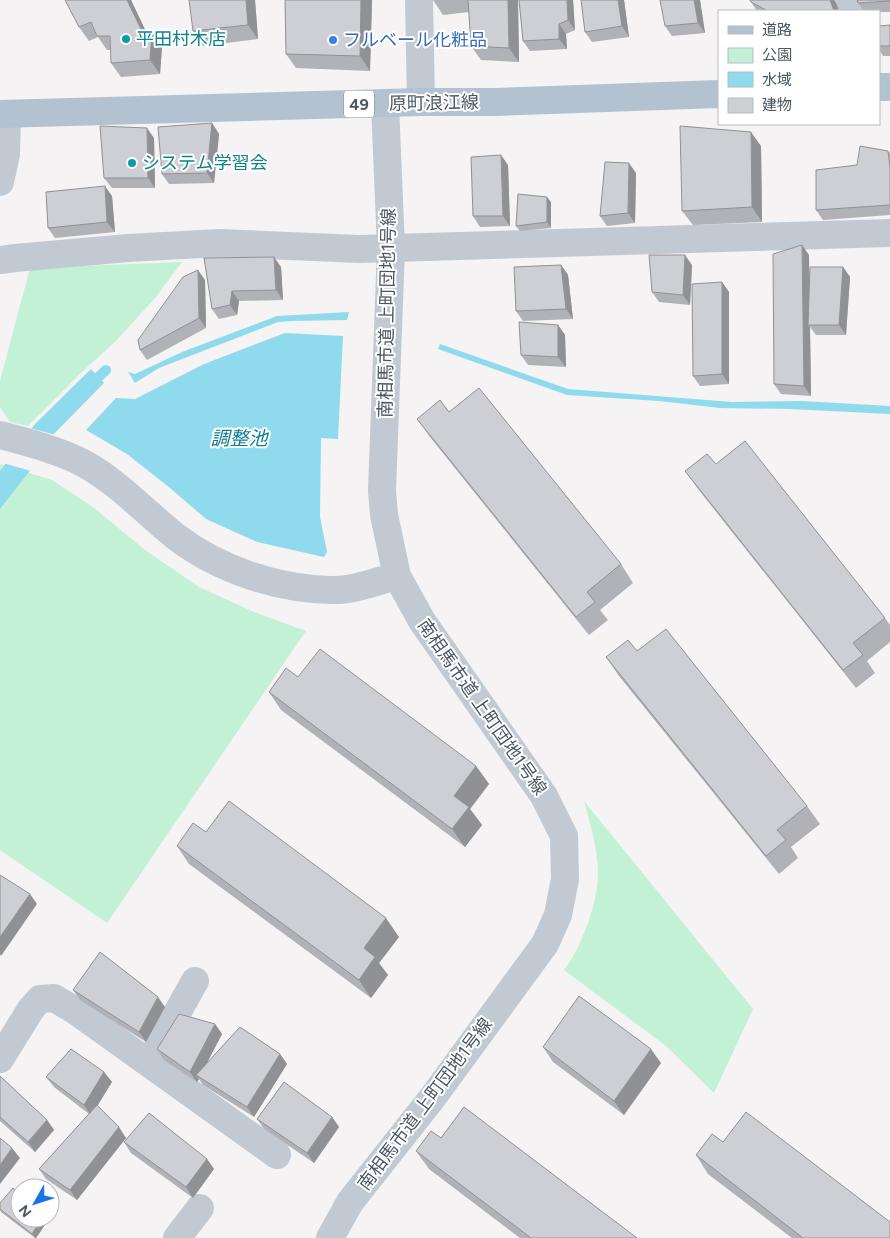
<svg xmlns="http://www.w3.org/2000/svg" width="890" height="1238" viewBox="0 0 890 1238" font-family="Figtree,'Noto Sans JP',sans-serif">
	<rect width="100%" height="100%" fill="#f5f3f3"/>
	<path fill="#c3f1d5" d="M182,262L156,297L116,341L82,372L28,426L10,422L0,407V381L30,268Z
		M0,464L52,480L93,507L145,550L199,587L254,612L306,631L107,923L0,850Z
		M584,801L753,1009L714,1093L666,1046L564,970C582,947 598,902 598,873C598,849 590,824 584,801Z"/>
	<path fill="#90daee" d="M349,312L347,320L293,321L278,322L159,368L135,383L128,372L135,374L182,352L277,316Z
		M285,333L343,336L338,439L321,438L320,517L327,552L324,557L257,542L206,519L170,488L127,454L86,430L116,398L135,399L204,364Z
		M440,344L568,389L732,402L802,401L890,406V414L790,409L720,408L659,401L567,395L438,349Z
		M91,369L104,383L47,441L40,458L0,509V471L35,424Z"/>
	<path fill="#f5f3f3" d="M30,428L56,435L31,471L3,463Z"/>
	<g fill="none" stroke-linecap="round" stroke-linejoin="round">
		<path stroke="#90daee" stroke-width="10" d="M89,386L106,370"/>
		<path stroke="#c1cad2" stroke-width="28" d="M419,0L421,102
			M848,0L852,11
			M0,182L6,154L7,114
			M0,260L15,258L128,248L220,243L359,249L890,233
			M0,435C27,442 58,450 83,463C118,482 145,512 175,536C218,569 276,589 331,590C353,591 377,581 397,576
			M0,1059L31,1009L40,999L54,998L76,1011L277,1155
			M149,1063L195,981
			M177,1238L200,1208
			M330,1238L350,1202L433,1097L545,944L558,915L565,879L564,836L544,796L422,621L397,576L384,515L382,491L391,248L385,104"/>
		<path stroke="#b3c2d1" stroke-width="28" d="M879,87H890
			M0,114L421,102H497L719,94"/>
	</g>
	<path fill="#b0b2b7" d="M65,0H131L145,30L162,47L160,74L121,77L111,63V50H107L98,37L89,41L79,27Z
		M255,0L258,39L203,46L193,31Z
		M285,0H372L370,71L296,68L286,54Z
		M433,0H518L519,62L481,60L471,46L469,12L443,15Z
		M519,0H573L575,30L566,34L567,49L530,51L523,41Z
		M581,0H624L629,37L592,42L585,32Z
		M700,0L705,33L672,36L665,26Z
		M890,0V12H879V11H864L858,3Z
		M751,2L836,3L839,11H757Z
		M890,25V56H883L879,49V26Z
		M212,123L219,134L214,183L169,184L162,174Z
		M154,138L155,188H112L104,178Z
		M761,146L762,222L693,225L682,211Z
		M888,151L890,153V215L823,220L816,210L857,165Z
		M508,165L510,226L480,227L473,216Z
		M636,173L635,223L607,226L600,216Z
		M112,196L115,232L55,238L48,228Z
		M551,202V228L520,231L516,226Z
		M809,255V293L843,267L850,277L846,335H816L810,327L811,396L781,394L774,384Z
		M204,258L281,267L283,300L239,301L237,315L219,319L212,309Z
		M561,265L568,275L573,319L523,321L516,311Z
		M692,265L690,305L659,302L652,292Z
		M205,280L206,328L147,360L140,350Z
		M722,282L729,292V384L700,386L693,376Z
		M558,325L565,335L566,367L528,365L521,355Z
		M449,412L621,564L633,583L600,610L608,620L589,635L430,437L417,419Z
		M716,464L885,618L890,625V642L867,661L875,673L856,688L698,489L685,471Z
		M637,651L807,806L820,824L791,847L798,858L779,874L619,676L606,657Z
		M269,692L476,766L489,784L470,809L482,825L465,847L281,710Z
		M206,832L399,937L379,963L388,975L371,998L189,864L177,846Z
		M73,990L165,1007L146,1042L80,1000Z
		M215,1024L222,1034L207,1063L280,1054L287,1064L254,1117L203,1085L199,1079L197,1082L164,1060L157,1049Z
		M543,1047L661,1063L624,1115L553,1062Z
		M104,1072L112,1082L97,1106L126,1138L77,1200L46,1179L39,1169L89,1114L54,1087L46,1077Z
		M0,1076L47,1120L54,1130L35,1152L0,1121Z
		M332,1117L339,1127L314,1163L264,1129L257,1119Z
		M124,1142L207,1159L214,1169L193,1198L131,1153Z
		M723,1142L890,1238H792L708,1174L696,1155Z
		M416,1151L637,1238H520L429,1169Z
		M0,1203L20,1218H48L49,1219L36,1238H35L1,1212L0,1210Z"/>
	<path fill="#909195" d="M127,0H131L151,42L152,32L162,47L160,74L150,60L141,29Z
		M246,0H255L258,39L248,25Z
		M361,0H372L370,71L360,56Z
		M508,0H518L519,62L509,48Z
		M567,0H573L575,30L568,20Z
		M618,0H624L629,37L622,26Z
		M694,0H700L705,33L698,23Z
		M830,0H834L836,3L839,11H834Z
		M559,24L566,34L567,49L559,39Z
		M212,123L219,134L214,183L207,173Z
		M147,128L154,138L155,188L148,178Z
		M751,132L761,146L762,222L752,207Z
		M501,155L508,165L510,226L503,216Z
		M629,163L636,173L635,223L628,213Z
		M105,186L112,196L115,232L107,222Z
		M547,197L551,202V228L547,222Z
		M802,245L809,255L810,325H808L810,327L811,396L804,386Z
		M685,255L692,265L690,305L683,295Z
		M274,257L281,267L283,300L276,290Z
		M561,265L568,275L573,319L566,309Z
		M843,267L850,277L846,335L839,325Z
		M198,270L205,280L206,328L199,318Z
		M722,282L729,292V384L722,374Z
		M232,291L239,301L237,315L230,305Z
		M558,325L565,335L566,367L558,357Z
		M476,766L489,784L470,809L482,825L465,847L452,829L454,796Z
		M30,894L37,904L1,956L0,954V937Z
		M386,918L399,937L379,963L388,975L371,998L359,980L364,948Z
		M158,997L165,1007L146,1042L139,1032Z
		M215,1024L222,1034L199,1078L196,1075L199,1079L197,1082L190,1072Z
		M651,1049L661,1063L624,1115L614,1101Z
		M280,1054L287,1064L254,1117L247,1107Z
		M104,1072L112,1082L91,1116L84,1105Z
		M332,1117L339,1127L314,1163L307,1153Z
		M47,1120L54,1130L35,1152L28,1142Z
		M119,1127L126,1138L77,1200L70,1190Z
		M12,1148L20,1158L0,1184V1165Z
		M207,1159L214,1169L193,1198L186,1187Z
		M42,1218H48L49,1219L36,1238H35L32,1234Z"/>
	<path fill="#cdcfd5" stroke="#909195" d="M65,0H127L141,29L152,32L150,60L111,63L110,36H97L91,22L79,27Z
		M189,0H246L248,25L193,31Z
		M285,0H361L360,56L286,54Z
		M468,0H508L509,48L471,46Z
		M519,0H567L568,20L559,24V39L523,41Z
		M581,0H618L622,26L585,32Z
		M660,0H694L698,23L665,26Z
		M750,0H830L834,11H768L751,2Z
		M857,0H890V1L858,3Z
		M890,25V46H879V26Z
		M212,123L207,173L162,174L158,127Z
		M100,126L147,128L148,178H104Z
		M680,126L751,132L752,207L682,211Z
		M860,146L888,151L890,167V205L816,210V170L857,165Z
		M501,155L503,216H473L471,157Z
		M605,162L629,163L628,213L600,216Z
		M105,186L107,222L48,228L46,192Z
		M518,194L547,197V222L516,226Z
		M802,245L804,386L774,384L773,254Z
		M649,255H685L683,295L652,292Z
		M274,257L276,290L232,291L230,305L212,309L204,258Z
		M561,265L566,309L516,311L514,267Z
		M810,267H843L839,325H808Z
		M198,270L199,318L140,350L138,340L183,277Z
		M722,282V374L693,376L692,284Z
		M519,322L558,325V357L521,355Z
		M479,388L621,564L587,592L595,602L576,617L417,419L440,400L449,412Z
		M745,441L885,618L853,643L863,655L843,670L685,471L707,454L716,464Z
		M666,629L807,806L777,830L786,840L766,856L606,657L628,640L637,651Z
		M320,649L476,766L454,796L469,807L452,829L269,692L286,668L298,677Z
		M229,801L386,918L364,948L375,957L359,980L177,846L193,823L206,832Z
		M0,875L30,894L0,937Z
		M100,952L158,997L139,1032L73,990Z
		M579,996L651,1049L614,1101L543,1047Z
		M179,1014L215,1024L190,1072L157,1049Z
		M240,1027L280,1054L247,1107L196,1075Z
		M71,1049L104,1072L84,1105L46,1077Z
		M0,1076L47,1120L28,1142L0,1117Z
		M284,1082L332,1117L307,1153L257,1119Z
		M97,1105L119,1127L70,1190L39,1169Z
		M464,1107L637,1238H531L416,1151L431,1131L441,1138Z
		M746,1112L890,1222V1238H803L696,1155L712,1134L723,1142Z
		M149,1113L207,1159L186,1187L124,1142Z
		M0,1138L12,1148L0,1165Z
		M13,1188L20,1194V1218H42L32,1234L0,1209V1203Z"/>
	<g fill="#0f9aa8" stroke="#fff" stroke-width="2">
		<circle cx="126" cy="39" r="5"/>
		<circle cx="132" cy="163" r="5"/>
	</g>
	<circle fill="#3f7fe0" stroke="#fff" stroke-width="2" cx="333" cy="40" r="5"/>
	<g text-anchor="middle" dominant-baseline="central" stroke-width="4" stroke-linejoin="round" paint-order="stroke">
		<rect fill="#fff" stroke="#808990" stroke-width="1" x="344" y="90.5" width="30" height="27" rx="4"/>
		<g font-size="16" font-weight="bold" fill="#4a5661">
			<text x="359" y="104">49</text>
		</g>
		<g font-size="18" fill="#0d838f" stroke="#fff" text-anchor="start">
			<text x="136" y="39">平田村木店</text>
			<text x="142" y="163">システム学習会</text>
		</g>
		<g font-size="18" fill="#366cbe" stroke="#fff" text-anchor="start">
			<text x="343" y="40">フルベール化粧品</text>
		</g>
		<g font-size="18" fill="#4a5661" stroke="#fff">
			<text transform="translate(434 103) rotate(-1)">原町浪江線</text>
			<text transform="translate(387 313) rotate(-89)">南相馬市道 上町団地1号線</text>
			<text transform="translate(482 707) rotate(55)">南相馬市道 上町団地1号線</text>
			<text transform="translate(425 1104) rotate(-53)">南相馬市道 上町団地1号線</text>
		</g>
		<g font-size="19" font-style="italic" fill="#0c7c9b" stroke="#fff">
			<text x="239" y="438">調整池</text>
		</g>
	</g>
	<rect x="718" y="10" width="162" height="115" fill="#ffffff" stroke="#b7bbc0"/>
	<rect x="728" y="26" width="25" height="8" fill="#b3c2d1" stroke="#b7bbc0"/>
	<text x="762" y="35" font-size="15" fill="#4a5661">道路</text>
	<rect x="728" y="48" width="25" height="15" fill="#c3f1d5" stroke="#b7bbc0"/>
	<text x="762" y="60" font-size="15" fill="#4a5661">公園</text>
	<rect x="728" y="72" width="25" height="15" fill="#90daee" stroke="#b7bbc0"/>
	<text x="762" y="85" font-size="15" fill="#4a5661">水域</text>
	<rect x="728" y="98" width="25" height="15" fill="#cdcfd5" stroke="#b7bbc0"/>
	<text x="762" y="110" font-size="15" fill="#4a5661">建物</text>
	<g transform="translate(35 1203) rotate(231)"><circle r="24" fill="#ffffff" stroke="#b7bbc0"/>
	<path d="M0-4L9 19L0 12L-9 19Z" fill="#1a73e8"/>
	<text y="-8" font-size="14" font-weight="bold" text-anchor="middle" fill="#4a5661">N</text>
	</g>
</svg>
